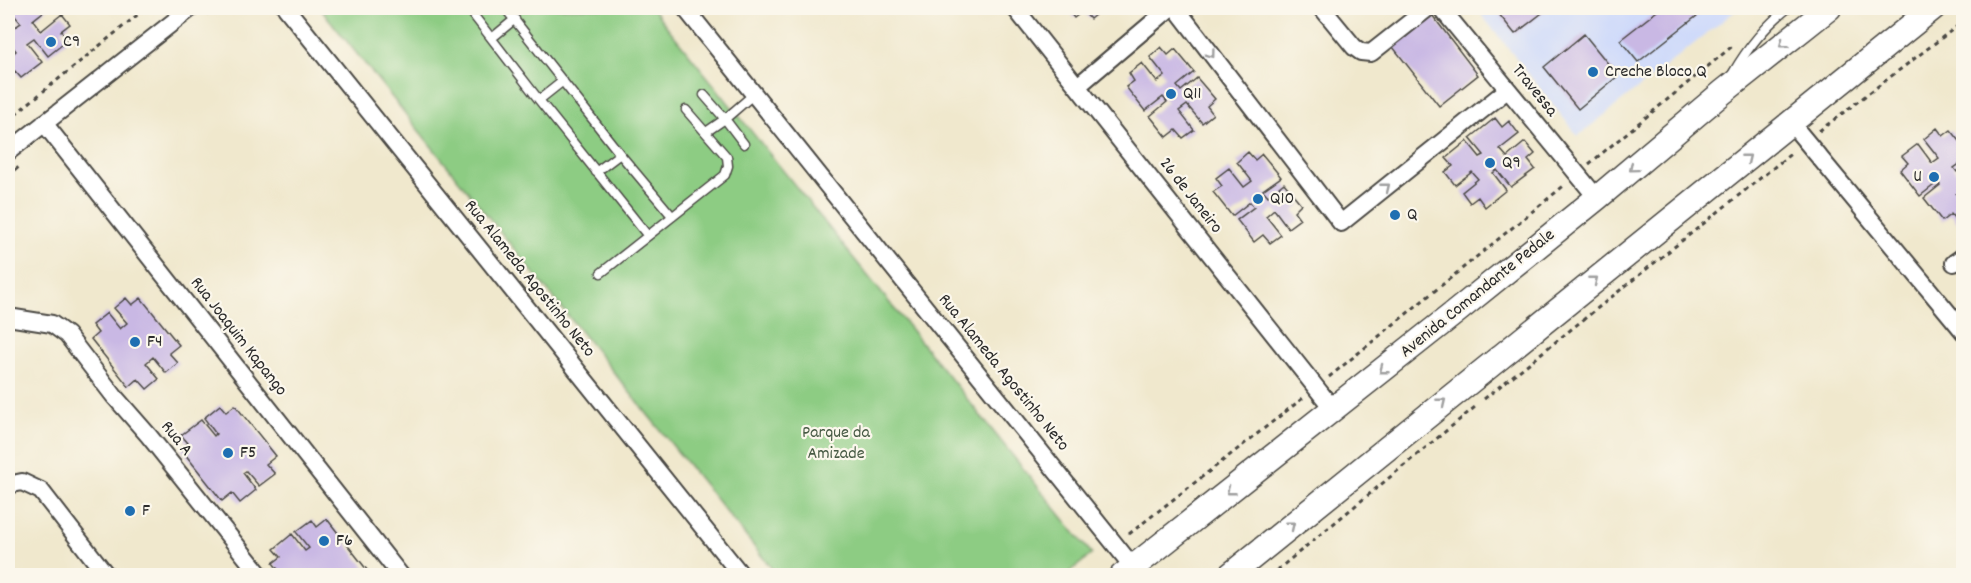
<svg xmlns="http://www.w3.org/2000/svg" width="1971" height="583" viewBox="0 0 1971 583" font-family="Dekko,sans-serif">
	<rect width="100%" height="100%" fill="#fbf7ec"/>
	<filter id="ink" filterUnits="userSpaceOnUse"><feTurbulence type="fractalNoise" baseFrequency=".0167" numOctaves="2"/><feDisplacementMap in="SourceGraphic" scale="12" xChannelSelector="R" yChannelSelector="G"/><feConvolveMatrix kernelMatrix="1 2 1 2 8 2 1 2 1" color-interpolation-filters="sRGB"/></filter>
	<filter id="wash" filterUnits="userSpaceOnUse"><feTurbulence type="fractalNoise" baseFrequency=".008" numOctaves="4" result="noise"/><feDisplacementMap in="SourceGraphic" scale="24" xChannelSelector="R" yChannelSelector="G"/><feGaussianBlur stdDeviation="1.35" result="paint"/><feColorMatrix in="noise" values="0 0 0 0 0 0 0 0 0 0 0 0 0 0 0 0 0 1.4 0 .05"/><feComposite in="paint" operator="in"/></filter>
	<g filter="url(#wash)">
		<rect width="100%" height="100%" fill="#f0e8cd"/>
		<path fill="#cfdafa" d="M1476,8H1739L1578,136Z"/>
		<path fill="#8dcc83" stroke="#5c7c57" stroke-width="1.5" d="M320,8H652L1092,554L1066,575H777Z"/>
		<g id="blocks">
			<path fill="#c9b8e4" d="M8,8H48L33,20L41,31L62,14L70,24L61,31L68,40L48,56L34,38L27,43L42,62L21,78L15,71L8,78V58L16,51L8,41V19L15,27L21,23Z
				M1066,8H1099L1101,10L1090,19L1083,11L1074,18Z
				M1494,8H1544L1546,10L1515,34Z
				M1661,8H1707L1638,62L1620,40Z
				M1429,11L1478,75L1439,106L1389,42Z
				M1584,34L1618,76L1578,109L1544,67Z
				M1161,47L1168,55L1175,49L1194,72L1177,86L1181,91L1197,78L1215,99L1207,106L1213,114L1202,123L1187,105L1179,111L1194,130L1183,138L1176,130L1167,137L1150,116L1167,102L1163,97L1145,111L1126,87L1134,81L1129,73L1142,63L1157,82L1165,76L1150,57Z
				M1495,118L1502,127L1509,121L1519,134L1500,149L1507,157L1525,142L1535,154L1528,160L1535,169L1511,187L1497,170L1493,173L1506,190L1485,207L1478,197L1470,203L1462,192L1478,179L1472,172L1455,185L1445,172L1453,166L1446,158L1467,141L1480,157L1484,155L1470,138Z
				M1937,128L1943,136L1951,130L1964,146V161L1954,168L1957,172L1964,166V189L1956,194L1964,204V219L1958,223L1951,214L1942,221L1924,198L1940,185L1938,182L1920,196L1900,170L1908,163L1902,156L1918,144L1932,163L1939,158L1924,139Z
				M1248,152L1255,160L1262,154L1281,177L1263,190L1268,196L1284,183L1301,204L1294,211L1300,219L1288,228L1274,209L1266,216L1281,235L1270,243L1263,235L1254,242L1237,220L1254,207L1250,202L1232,216L1213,192L1222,186L1216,178L1229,168L1244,187L1252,181L1237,162Z
				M126,298L132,305L141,298L179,345L169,353L178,363L166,373L153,357L146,363L159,379L147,389L138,379L129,387L91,339L98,333L92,325L107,313L120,329L127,323L114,308Z
				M220,405L226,412L235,405L276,456L266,464L275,474L259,486L246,471L243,473L256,490L240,503L232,493L222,501L181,449L188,443L181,435L201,420L214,436L216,434L204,418Z
				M327,519L367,570L360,576H283L273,563L281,557L274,549L292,534L305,551L309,548L296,532L312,520L317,527Z"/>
		</g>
	</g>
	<g filter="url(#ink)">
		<use href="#blocks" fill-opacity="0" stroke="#494743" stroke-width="1.5"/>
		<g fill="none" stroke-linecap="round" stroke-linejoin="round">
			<defs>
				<path id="lane" d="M468,8L539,100L648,236
					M505,8L620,154L672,216
					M492,38L515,19
					M1733,73C1748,47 1765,26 1788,8
					M704,95L725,119L754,94
					M539,100L563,81
					M706,132L725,119L744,144
					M596,172L620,154
					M601,273L725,175L728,166L727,157L686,110"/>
				<path id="street" d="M286,8L742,576
					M685,8L1133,567
					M1015,8L1333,409
					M1176,8L1341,223L1507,90
					M1322,8L1354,47L1361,52L1371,53L1428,8
					M1441,8L1597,198
					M1079,85L1170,8
					M44,123L401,576
					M1791,123L1964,332
					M8,152L191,8
					M1954,263L1964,256
					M8,317L52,324L67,335L114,396L149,436L261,576
					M8,485L22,482L41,491L107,576"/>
				<path id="secondary" d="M1122,576L1457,311L1597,198L1723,92L1829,8
					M1229,576L1933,8"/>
			</defs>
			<use href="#lane" stroke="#494743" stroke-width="11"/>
			<use href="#street" stroke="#494743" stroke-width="20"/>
			<use href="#secondary" stroke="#494743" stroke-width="27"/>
			<path stroke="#494743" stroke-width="3" stroke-dasharray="4.5 4.5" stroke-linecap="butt" d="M207,14L216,8
				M8,120L146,8
				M1819,131L1964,21
				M1589,164L1735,44
				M8,176L20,166
				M1329,377L1566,184
				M1484,399L1793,152
				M1129,534L1303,398
				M1270,576L1475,407"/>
			<use href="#lane" stroke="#fff" stroke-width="8"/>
			<use href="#street" stroke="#fff" stroke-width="16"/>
			<use href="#secondary" stroke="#fff" stroke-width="24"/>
		</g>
		<defs><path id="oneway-chevron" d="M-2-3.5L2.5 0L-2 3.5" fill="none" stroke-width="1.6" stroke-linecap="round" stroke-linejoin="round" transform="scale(1.5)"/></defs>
		<g stroke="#a0a0a0">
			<use href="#oneway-chevron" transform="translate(1783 44) rotate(142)"/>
			<use href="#oneway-chevron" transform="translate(1211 54) rotate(53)"/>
			<use href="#oneway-chevron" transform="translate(1747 158) rotate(-39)"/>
			<use href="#oneway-chevron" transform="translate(1633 168) rotate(140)"/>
			<use href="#oneway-chevron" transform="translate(1386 187) rotate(-39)"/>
			<use href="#oneway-chevron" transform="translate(1594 280) rotate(-39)"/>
			<use href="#oneway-chevron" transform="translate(1383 370) rotate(142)"/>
			<use href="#oneway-chevron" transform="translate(1442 402) rotate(-39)"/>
			<use href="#oneway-chevron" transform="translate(1230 491) rotate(142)"/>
			<use href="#oneway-chevron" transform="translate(1291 525) rotate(-39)"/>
		</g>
	</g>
	<g fill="#1f6fb2" stroke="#fbf7ec" stroke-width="2">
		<circle cx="51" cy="42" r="6"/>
		<circle cx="1593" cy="72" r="6"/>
		<circle cx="1171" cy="94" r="6"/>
		<circle cx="1490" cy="163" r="6"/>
		<circle cx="1934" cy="177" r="6"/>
		<circle cx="1258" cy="199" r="6"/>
		<circle cx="1395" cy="215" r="6"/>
		<circle cx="135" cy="342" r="6"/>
		<circle cx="228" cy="453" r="6"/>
		<circle cx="130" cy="511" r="6"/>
		<circle cx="324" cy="541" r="6"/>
	</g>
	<g text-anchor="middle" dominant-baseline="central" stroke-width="4.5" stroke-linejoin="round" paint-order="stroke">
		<g font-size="18" fill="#2b2b2b" stroke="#fbf7ec" text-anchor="start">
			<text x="63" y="42">C9</text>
			<text x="1605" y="72">Creche Bloco Q</text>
			<text x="1183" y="94">Q11</text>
			<text x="1502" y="163">Q9</text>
			<text x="1922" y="177" text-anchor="end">U</text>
			<text x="1270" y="199">Q10</text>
			<text x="1407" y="215">Q</text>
			<text x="147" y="342">F4</text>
			<text x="240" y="453">F5</text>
			<text x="142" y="511">F</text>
			<text x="336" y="541">F6</text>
		</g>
		<g font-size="18" fill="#2b2b2b" stroke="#fbf7ec">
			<text transform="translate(1534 91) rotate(51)">Travessa</text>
			<text transform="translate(1190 196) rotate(52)">26 de Janeiro</text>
			<text transform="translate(529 279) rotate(51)">Rua Alameda Agostinho Neto</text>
			<text transform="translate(1478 294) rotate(-39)">Avenida Comandante Pedale</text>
			<text transform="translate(238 337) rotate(52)">Rua Joaquim Kapango</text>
			<text transform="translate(1003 373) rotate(51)">Rua Alameda Agostinho Neto</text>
			<text transform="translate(176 439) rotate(51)">Rua A</text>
		</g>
		<g font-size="18" fill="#485b45" stroke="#fbf7ec">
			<text x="836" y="433">Parque da<tspan x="836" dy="21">Amizade</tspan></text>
		</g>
	</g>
	<rect width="1971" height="583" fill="none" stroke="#fbf7ec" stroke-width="30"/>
</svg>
